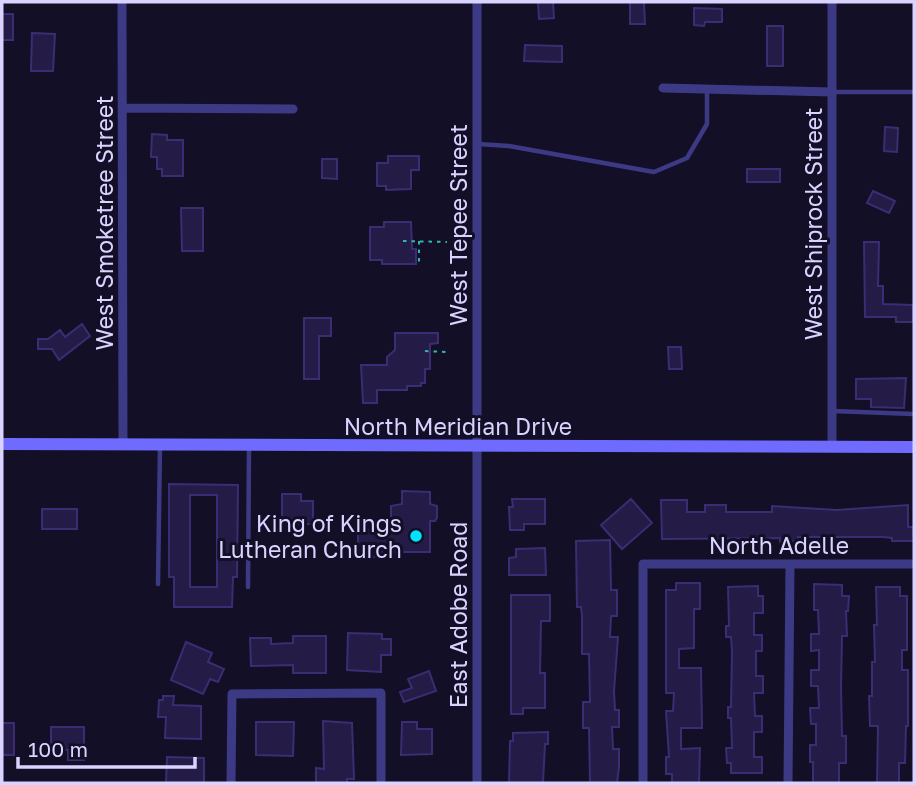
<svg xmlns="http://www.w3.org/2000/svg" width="916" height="785" viewBox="0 0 916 785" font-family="'Golos Text',sans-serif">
	<rect width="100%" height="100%" fill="#130f26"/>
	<path fill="#241b47" stroke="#3b2d73" stroke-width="2" fill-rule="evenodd" d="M538,2H553L554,18L539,19Z
		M630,2H644L645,24H630Z
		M694,8L722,9V22H705L704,26L694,25Z
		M2,14H13V40H2Z
		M767,26H783V66H767Z
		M32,33L55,34L53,71H31Z
		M525,45L562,46V62L524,61Z
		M885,127L898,128L897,152L884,151Z
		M152,134L167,135V140H183V176H162V169H157V157H151Z
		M388,156H419V170H411V189L386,190V186H377V163H388Z
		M322,159H337V179L322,178Z
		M747,169H780V182H747Z
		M873,191L895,201L889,213L867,203Z
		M181,208H203V251H182Z
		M384,222H411L412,249H416V264H382V260H370V227H384Z
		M864,242H879L878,286H883V304L913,305V322H896V317H865Z
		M304,318H331V336H319V379H304Z
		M82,324L90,336L59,360L52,349H38V339H48L60,330L65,337Z
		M395,333H438V343L430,344V369H425V383H421V386H407V390H377V403H363L361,365H387V357L395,350Z
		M668,347H681L682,369H669Z
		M906,378L904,408L871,407V399H856V379Z
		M169,484L238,485L237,577H233L232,607H174V577H169ZM190,495H217V587H190Z
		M402,491L430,492V504L437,506V518L435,521H430V552H376V557H358V530H391V506L402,504Z
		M282,494H301V501H313V524H299V519H282Z
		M512,499H545V524H524V530H510L509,507H513Z
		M631,499L652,523L622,549L601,525Z
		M661,500H687V512H705V505H726V512H772V506L837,510L908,505V527H913L914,541H892V538L883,537H798V541L780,542V538L662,539Z
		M42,509H77V529H42Z
		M610,540L611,590H617V616H611L610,637H618L614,691L615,710H619V727H612L613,749H619V767L617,783H590L589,728H583V702H590L589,654H582V616L581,607H577L576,541Z
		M545,548L546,575H509V558L516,557V549Z
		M676,583H700V609H694V648L679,649V668H701L702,728H681V749L700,748L699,783H672V774H666V757H669L666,711H673L674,693H666V590H676Z
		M814,584L842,585V596H849L848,611H846L847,636H842L841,686L842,736H846V763H839V783H813V762H810V745H816V724H811L810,708H819L818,686H811V670H819V650L811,651V634H819L818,610H814Z
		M758,586V596H763V613H754V635H762V651H756V676H763V693H754L755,716H762V732H754V757H762V773H731V763H727L726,748H732L731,718H728V707H731L732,652L731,637H726V626H729L728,587Z
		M876,587H900V596H907V650H902V670H908V726H906L905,763H899V783H877L878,726H870L869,696H872V662H875L874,625H877Z
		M511,595H550V621H541L540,673H545V708H523V714H511Z
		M348,633L382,634V639H391V655H381V672L347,670Z
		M293,636H326V673H293V665L251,666L250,638H271V644L293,643Z
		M186,642L212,653L208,662L224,669L218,682L210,679L203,694L171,680Z
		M429,671L436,691L404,702L400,692L412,688L408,679Z
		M163,696H174L173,705L201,706V739L165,738L166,717H158L159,700H163Z
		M323,721L352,723L354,779H347V783H316V768L324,769Z
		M256,722H294L293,756L256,755Z
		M402,722H417V729H432V754L401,755Z
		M2,723H14V755H2Z
		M51,727H84V760H68V750H64V746H51Z
		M548,732V744H545L543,783H509L510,741H513V733Z
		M167,757L204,758V783H166Z"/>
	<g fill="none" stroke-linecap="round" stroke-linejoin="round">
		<path stroke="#2fb8b0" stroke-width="2" stroke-dasharray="3.5 5" stroke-linecap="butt" d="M403,241L447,242
			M419,241V264
			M425,351L447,352"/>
		<path stroke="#3d3a85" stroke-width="4.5" d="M833,92H914
			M478,144L509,146L654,172L687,158L707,124V89
			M832,411L914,414
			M158,584L160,446
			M248,587L249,448"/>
		<path stroke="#3d3a85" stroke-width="9" d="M122,2L123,445
			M477,2V783
			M832,2V447
			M663,88L832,92
			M123,108L293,109
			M231,783L232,694L381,693V783
			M643,783V564H914
			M788,783L790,564"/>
		<path stroke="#6f6bff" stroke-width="12" d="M2,444L914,447"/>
	</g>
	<circle fill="#00e5ff" stroke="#130f26" stroke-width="2.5" cx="416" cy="536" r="7"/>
	<g text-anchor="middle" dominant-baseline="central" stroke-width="6" stroke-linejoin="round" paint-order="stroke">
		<g font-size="23" fill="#d9d4ff" stroke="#130f26">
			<text transform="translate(104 223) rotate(-90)">West Smoketree Street</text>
			<text transform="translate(813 224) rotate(-90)">West Shiprock Street</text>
			<text transform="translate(458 225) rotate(-90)">West Tepee Street</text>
			<text x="458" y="426">North Meridian Drive</text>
			<text x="779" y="545">North Adelle</text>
			<text transform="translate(458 615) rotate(-90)">East Adobe Road</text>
		</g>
		<g font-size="23" fill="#d9d4ff" stroke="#130f26" text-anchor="end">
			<text x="402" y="523">King of Kings<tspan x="402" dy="26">Lutheran Church</tspan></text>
		</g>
	</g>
	<rect width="916" height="785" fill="none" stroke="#d9d4ff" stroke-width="7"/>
	<path d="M18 757v10h177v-10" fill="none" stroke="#d9d4ff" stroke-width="3.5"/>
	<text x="28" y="757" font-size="21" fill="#d9d4ff" stroke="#130f26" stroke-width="5" paint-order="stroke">100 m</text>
</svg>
